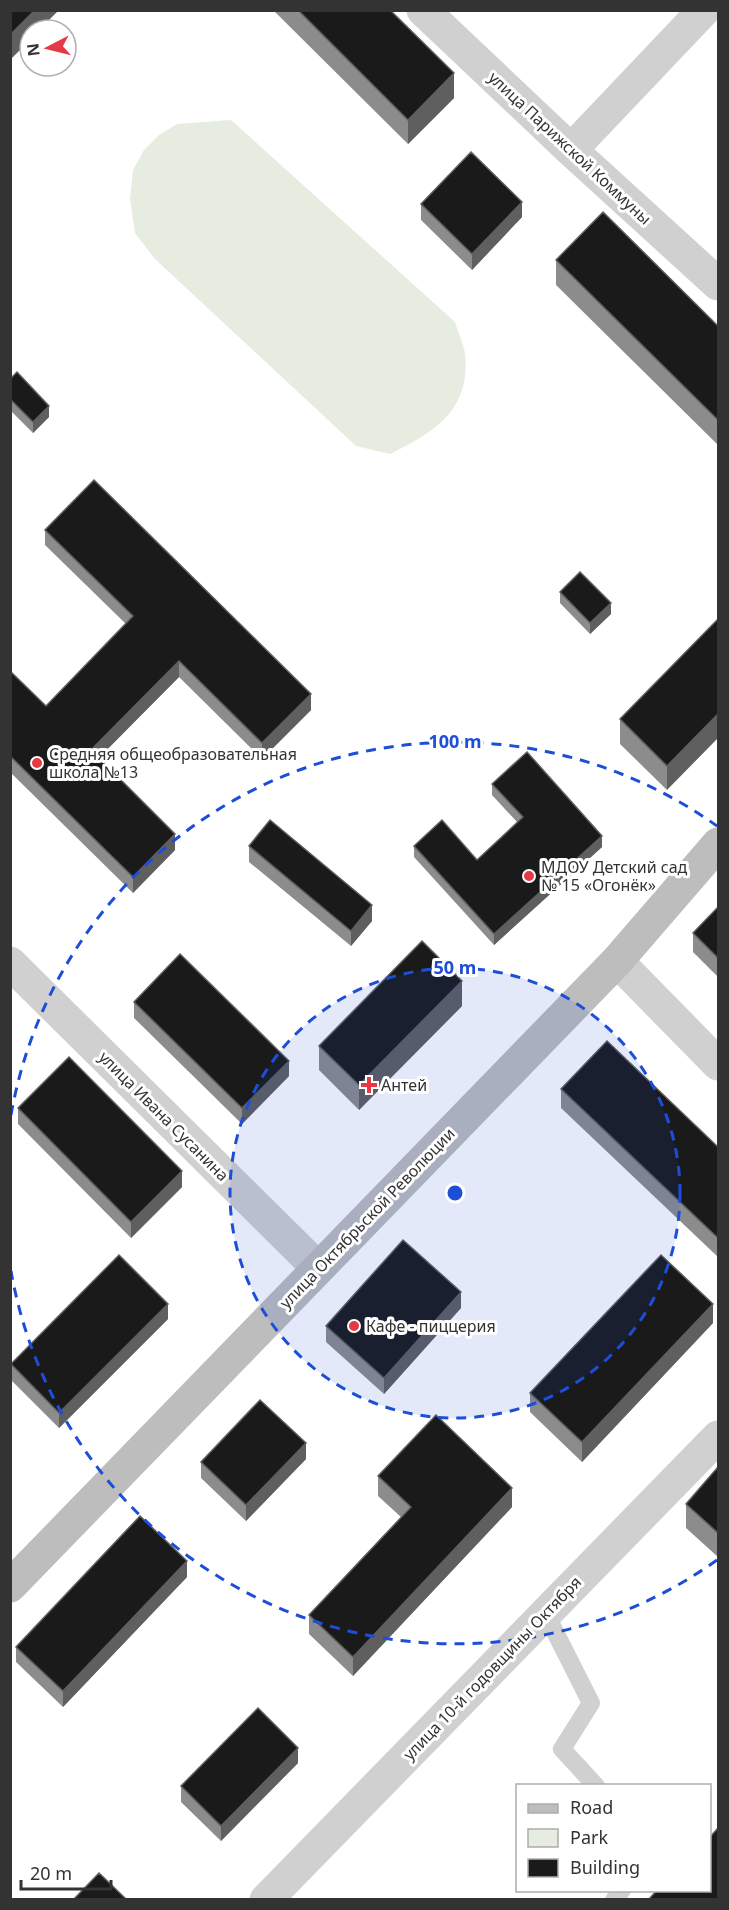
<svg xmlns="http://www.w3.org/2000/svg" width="729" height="1910" viewBox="0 0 729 1910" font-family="'Noto Sans',sans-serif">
	<rect width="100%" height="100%" fill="#fff"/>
	<path fill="#e6ecdf" d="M231,120L455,322C458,332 463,343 465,353C471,410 435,432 390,454L356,446L155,259L135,233L130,199L133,170L144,150L159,135L177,124Z"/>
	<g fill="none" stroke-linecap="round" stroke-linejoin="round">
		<path stroke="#d0d0d0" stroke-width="18" d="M546,1614L591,1703L562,1749L596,1786
			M614,1900L622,1890"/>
		<path stroke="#d0d0d0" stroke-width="33" d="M423,10L571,150L718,284
			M571,150L704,10
			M617,961L718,1064
			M10,963L318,1268
			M266,1900L718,1437"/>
		<path stroke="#bdbdbd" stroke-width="33" d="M10,1586L617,961L718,844"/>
	</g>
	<path fill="#8c8c8c" d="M273,10H390L454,98L408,144Z
		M421,204L522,217L472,270L421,220Z
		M556,260L718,326V445L556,285Z
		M10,379L49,417L33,433L10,410Z
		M45,530L311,710L262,759L179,677L98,758L175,850L133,893L10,772V671L46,706L126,624L45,545Z
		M560,592L611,614L590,634L560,603Z
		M718,619L667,790L620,744V719Z
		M492,784L602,847L494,945L414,857V846L477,860L518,823L492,795Z
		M249,846L372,921L351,946L249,862Z
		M718,907V977L693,952V933Z
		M134,1002L289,1076L242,1124L134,1018Z
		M462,1006L359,1110L319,1070V1046Z
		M561,1089L718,1147V1257L561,1108Z
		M18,1108L182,1187L131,1238L18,1124Z
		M461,1308L384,1394L326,1342V1326Z
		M168,1319L59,1428L11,1380V1364Z
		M713,1323L582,1462L530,1412V1393Z
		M306,1459L246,1521L201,1478V1462Z
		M718,1467V1557L686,1528V1504Z
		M378,1476L512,1507L353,1676L309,1634V1615L401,1517L378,1496Z
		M187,1577L63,1707L16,1662V1647Z
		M298,1763L221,1841L181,1802V1786Z"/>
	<path fill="#5f5f5f" d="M35,10H59L39,30H30V40L10,60V35Z
		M454,73V98L408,144V120Z
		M522,202V217L472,270V254Z
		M49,406V417L33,433V422Z
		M611,603V614L590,634V623Z
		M179,661V677L91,766V750Z
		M311,694V710L262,759V743Z
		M718,714V738L667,790V766Z
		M175,834V850L133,893V877Z
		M602,836V847L494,945V934Z
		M372,905V921L351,946V931Z
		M462,981V1006L359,1110V1085Z
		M289,1061V1076L242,1124V1108Z
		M182,1171V1187L131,1238V1222Z
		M461,1292V1308L384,1394V1378Z
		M168,1304V1319L59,1428V1413Z
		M713,1304V1323L582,1462V1442Z
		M306,1443V1459L246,1521V1505Z
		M512,1488V1507L353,1676V1657Z
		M187,1561V1577L63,1707V1691Z
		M298,1748V1763L221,1841V1826Z"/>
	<path fill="#1a1a1a" stroke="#5f5f5f" stroke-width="1.5" d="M10,10H35L10,35Z
		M298,10H390L454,73L408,120Z
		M471,152L522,202L472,254L421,204Z
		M603,212L718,326V420L556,260Z
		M17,372L49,406L33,422L10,399V379Z
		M94,480L311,694L262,743L179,661L91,750L175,834L133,877L10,756V671L46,706L133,616L45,530Z
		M580,572L611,603L590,623L560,592Z
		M718,619V714L667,766L620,719Z
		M527,752L602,836L494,934L414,846L442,820L477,860L523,817L492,784Z
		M270,820L372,905L351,931L249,846Z
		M718,907V958L693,933Z
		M422,941L462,981L359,1085L319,1046Z
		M180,954L289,1061L242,1108L134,1002Z
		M607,1041L718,1147V1238L561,1089Z
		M69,1057L182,1171L131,1222L18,1108Z
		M403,1240L461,1292L384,1378L326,1326Z
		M119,1255L168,1304L59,1413L11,1364Z
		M661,1255L713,1304L582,1442L530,1393Z
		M260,1400L306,1443L246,1505L201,1462Z
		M436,1415L512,1488L353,1657L309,1615L411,1507L378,1476Z
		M718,1467V1533L686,1504Z
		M140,1516L187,1561L63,1691L16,1647Z
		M258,1708L298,1748L221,1826L181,1786Z
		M718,1828V1899H652L650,1898L657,1890H710V1837Z
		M99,1873L126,1899H74Z"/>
	<circle cx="455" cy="1193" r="225" fill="#1d4ed8" fill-opacity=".12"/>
	<g fill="none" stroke="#1d4ed8" stroke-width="3" stroke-dasharray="10 8">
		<circle cx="455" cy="1193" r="225"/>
		<path d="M717 1560A451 451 0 0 1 11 1271M11 1115A451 451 0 0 1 717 826"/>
	</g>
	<g fill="#e63946" stroke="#fff" stroke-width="2">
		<circle cx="37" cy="763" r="6"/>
		<circle cx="529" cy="876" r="6"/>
		<path d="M366 1076h6v6h6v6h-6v6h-6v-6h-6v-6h6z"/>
		<circle cx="354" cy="1326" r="6"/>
	</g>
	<g text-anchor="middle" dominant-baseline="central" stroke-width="6" stroke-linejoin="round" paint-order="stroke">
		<g font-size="16" fill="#333" stroke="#fff">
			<text transform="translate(570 148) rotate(43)">улица Парижской Коммуны</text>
			<text transform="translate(164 1116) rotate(45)">улица Ивана Сусанина</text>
			<text transform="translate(367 1218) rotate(-46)">улица Октябрьской Революции</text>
			<text transform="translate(492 1668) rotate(-46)">улица 10-й годовщины Октября</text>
		</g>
		<g font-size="16" fill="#333" stroke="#fff" text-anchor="start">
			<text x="49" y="754">Средняя общеобразовательная<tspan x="49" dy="18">школа №13</tspan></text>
			<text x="541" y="867">МДОУ Детский сад<tspan x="541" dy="18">№ 15 «Огонёк»</tspan></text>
			<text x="381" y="1085">Антей</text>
			<text x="366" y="1326">Кафе - пиццерия</text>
		</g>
	</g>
	<circle cx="455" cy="1193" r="9" fill="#1d4ed8" stroke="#fff" stroke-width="3"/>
	<g font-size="18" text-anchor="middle" font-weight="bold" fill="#1d4ed8" stroke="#fff" stroke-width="6" stroke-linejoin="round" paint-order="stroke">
		<text x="455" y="748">100 m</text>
		<text x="455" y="974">50 m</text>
	</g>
	<rect width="729" height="1910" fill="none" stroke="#333333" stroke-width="24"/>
	<rect x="516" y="1784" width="195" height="108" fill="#ffffff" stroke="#adadad" stroke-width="1.5"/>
	<rect x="528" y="1804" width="30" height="9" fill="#bdbdbd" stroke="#adadad" stroke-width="1.5"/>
	<text x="570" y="1814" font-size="18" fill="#333333">Road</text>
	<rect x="528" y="1829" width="30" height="18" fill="#e6ecdf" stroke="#adadad" stroke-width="1.5"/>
	<text x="570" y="1844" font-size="18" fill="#333333">Park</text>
	<rect x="528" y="1859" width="30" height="18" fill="#1a1a1a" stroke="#adadad" stroke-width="1.5"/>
	<text x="570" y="1874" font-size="18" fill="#333333">Building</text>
	<g transform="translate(48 48) rotate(263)"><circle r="28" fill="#ffffff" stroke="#adadad" stroke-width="1.5"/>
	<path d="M0-4.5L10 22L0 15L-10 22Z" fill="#e63946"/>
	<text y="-9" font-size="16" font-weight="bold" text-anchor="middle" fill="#333333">N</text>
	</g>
	<path d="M21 1880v9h90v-9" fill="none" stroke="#333333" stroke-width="3"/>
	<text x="30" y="1880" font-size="18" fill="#333333" stroke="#ffffff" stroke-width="4.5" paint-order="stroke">20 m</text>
</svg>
